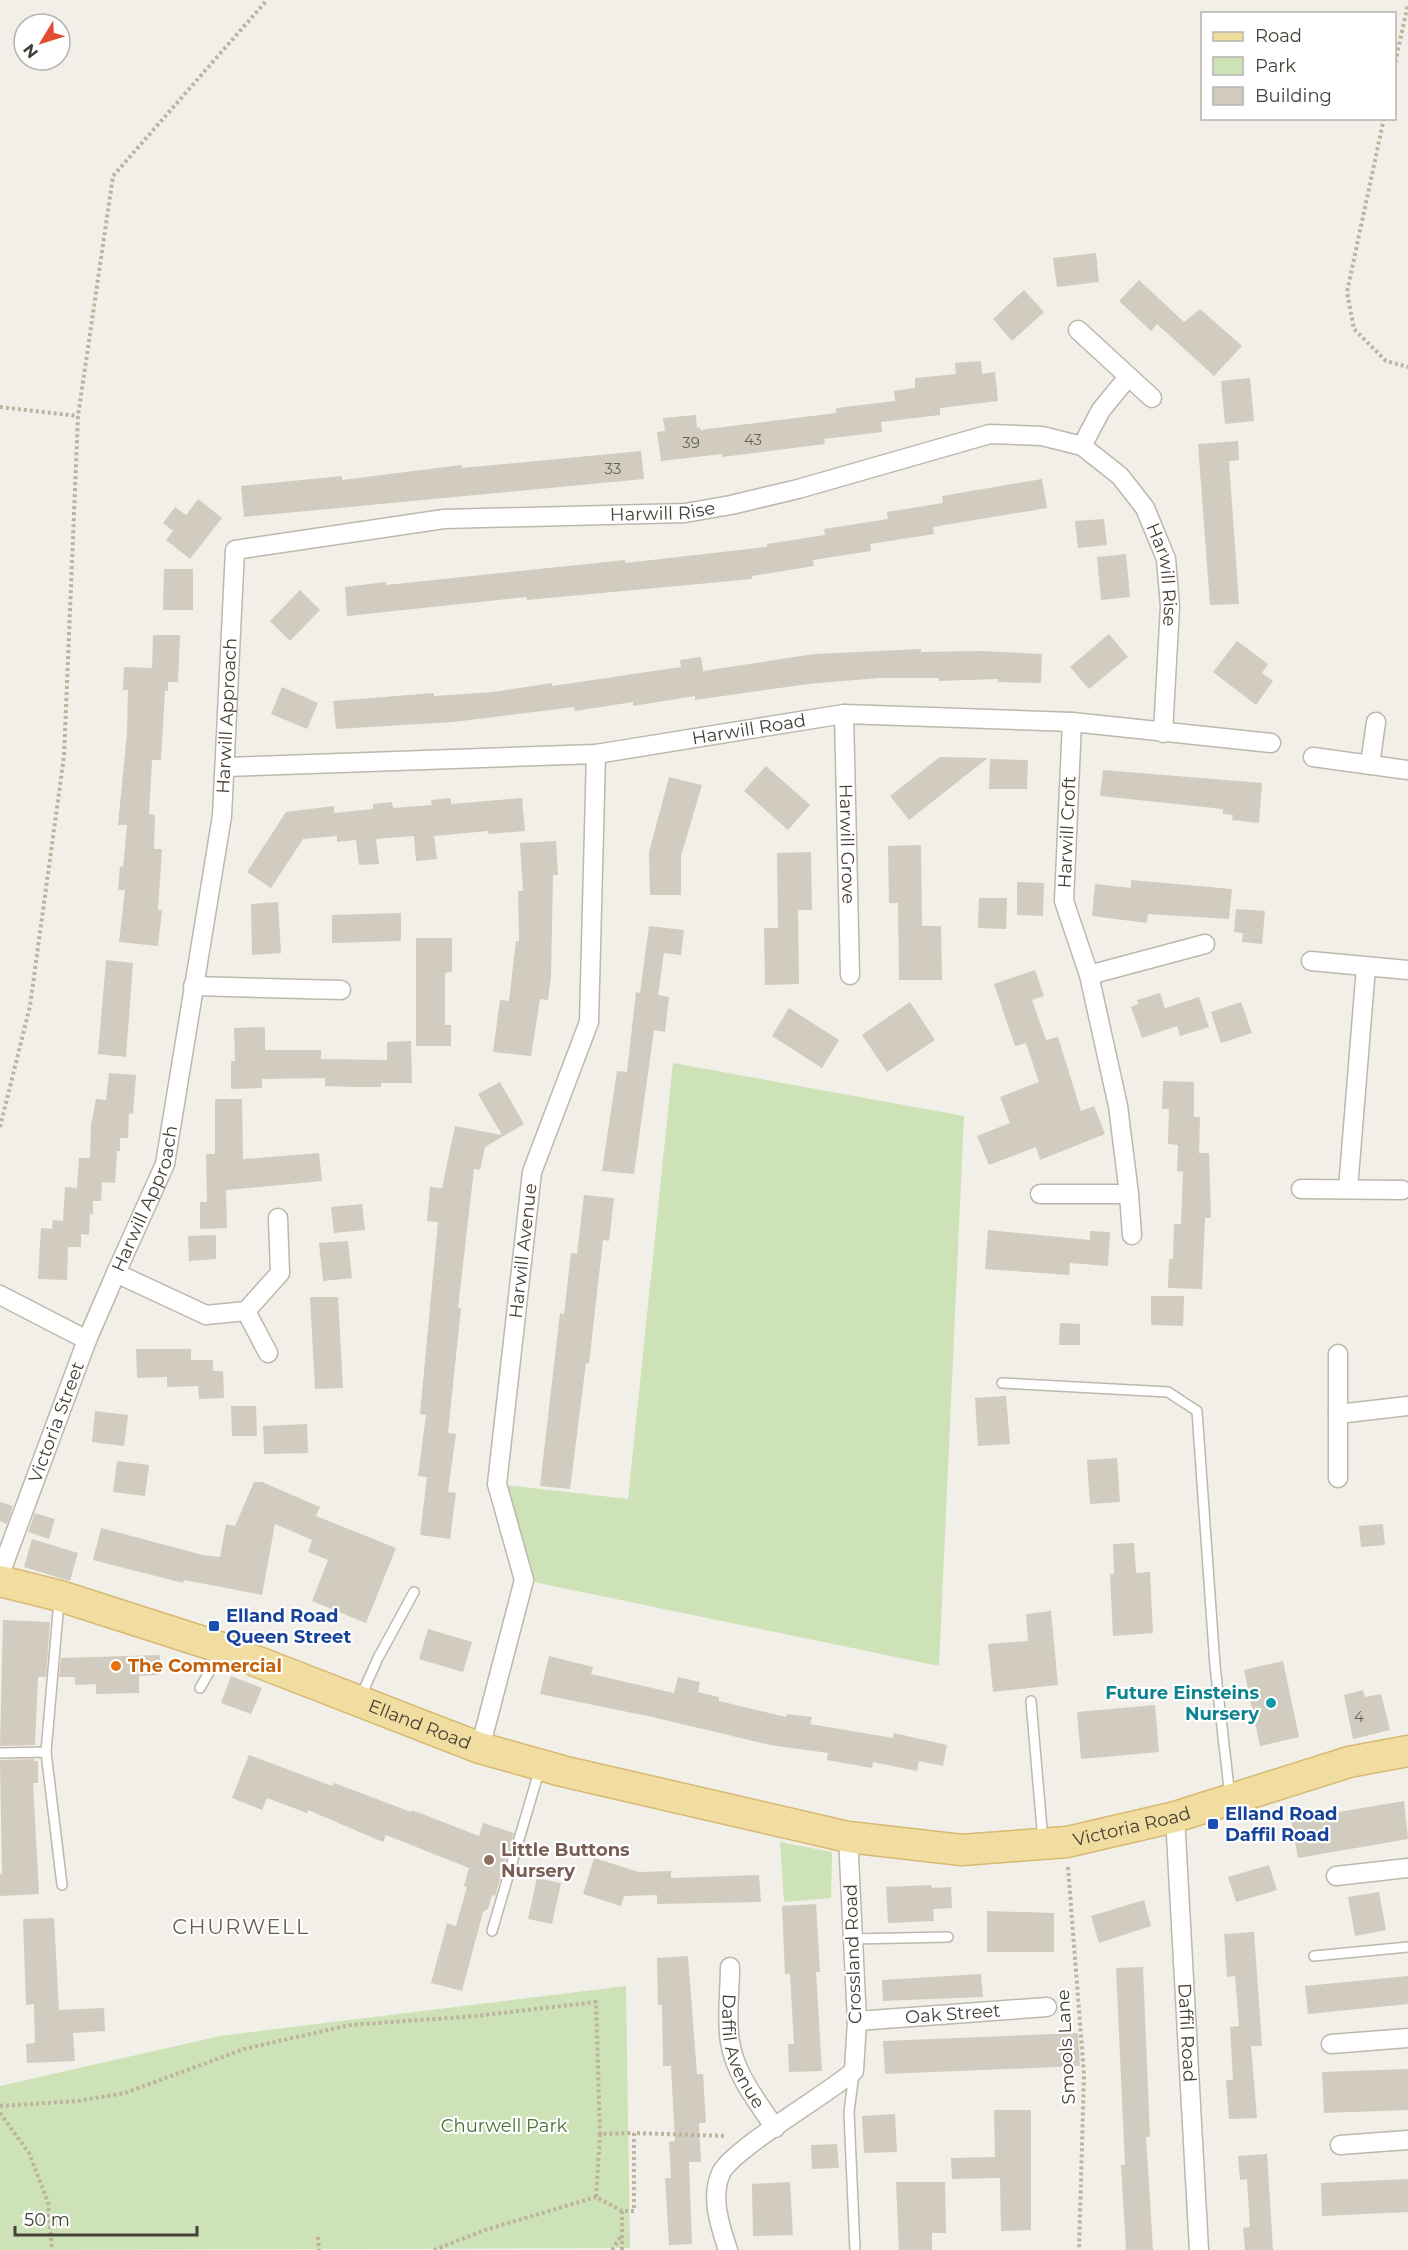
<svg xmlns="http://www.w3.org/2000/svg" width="1408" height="2250" viewBox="0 0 1408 2250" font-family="Montserrat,sans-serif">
	<rect width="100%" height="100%" fill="#f2efe9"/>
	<path fill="#cde2b6" d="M673,1063L964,1116L939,1666L524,1580L497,1484L628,1499Z
		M780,1842L832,1852L831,1898L784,1902Z
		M626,1986L630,2248L0,2250V2086L220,2036Z"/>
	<path fill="#d2cbbf" d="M1096,253L1099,282L1057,287L1053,258Z
		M1139,280L1184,322L1200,309L1242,346L1214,376L1157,324L1151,331L1119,301Z
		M1024,290L1044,312L1012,341L993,319Z
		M981,361L982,374L995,372L998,401L940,408V415L881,422L882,432L824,439L825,444L722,457V454L661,461L657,432L665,431L663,418L696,415L697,428L700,427V430L836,413V408L895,401L894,391L915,388V378L956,374L955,363Z
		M1250,378L1254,421L1225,424L1221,381Z
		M1238,441L1239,460L1229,461L1239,604L1210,605L1198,444Z
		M641,451L644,479L244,517L241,486L342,476V480L461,465L462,468Z
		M1042,479L1047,508L933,527L934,534L870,544L871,551L813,560L814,566L752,576V579L527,600L526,597L347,616L345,587L386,582V585L625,560V563L767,547V544L825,535L824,529L888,519L887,512L943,503L942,496Z
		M198,499L222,518L190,559L166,540L173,531L163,523L175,507L186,515Z
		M1104,519L1107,545L1078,548L1075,521Z
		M1126,554L1130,597L1101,600L1097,557Z
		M164,569H193V610H163Z
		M300,590L320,610L290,641L270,621Z
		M1109,634L1128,657L1089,689L1070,667Z
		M153,635H180L178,682H168V691H165L161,760H152L149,814L155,815L154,849H162L158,910H162L158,946L119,942L125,890H118L120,866L123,867L127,825H118L127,733L128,690H123L124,667L152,668Z
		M1237,641L1268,664L1262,673L1273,681L1256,705L1213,672Z
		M921,649V652L981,651L1042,654L1041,683L998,682V679L939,681V678H879L808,684L695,700V696L633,706V702L575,711L574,707L453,722L336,729L333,701L434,693V696L493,692L552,683V686L681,667L680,660L701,657L703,671L814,654Z
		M282,687L318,703L307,729L271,714Z
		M940,757L988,758L909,820L890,796Z
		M990,759L1028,760L1027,789H989Z
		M766,766L810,805L788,830L744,791Z
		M1103,770L1262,783L1259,823L1232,820L1233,815L1223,814V809L1100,796Z
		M669,777L702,785L681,856V895H650L649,852Z
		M451,798V804L522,798L525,831L488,834V831L434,836L437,859L416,861L414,836L376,839L379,864L359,865L356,840L337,842V836L303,839L271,888L247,872L286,812L334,806V813L373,809V804L392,802L393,808L432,805L431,800Z
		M556,841L558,875H553L551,976L548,1000L540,999L531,1056L493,1052L500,1000L509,1001L516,941H519L518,891H523L520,843Z
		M921,845L922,926H941L942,980H899L898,903H889L888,846Z
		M811,852L812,910H798L799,984L765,985L764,928H778L777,853Z
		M1131,880L1232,889L1229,919L1148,914L1147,923L1092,916L1095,884L1131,888Z
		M1017,882L1044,883L1043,916L1017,915Z
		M979,898H1007L1006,929L978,928Z
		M278,902L281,953L252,955L251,904Z
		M1236,909L1265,911L1262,944L1242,942L1243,933L1234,932Z
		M401,913V941L332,943V915Z
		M649,926L684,930L681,955L664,953L658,995L669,997L665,1032L654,1030L634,1174L602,1171L617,1071L627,1072L636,992L640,993Z
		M416,938H452V972L445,973V1025H451V1046H416Z
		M106,960L133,963L126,1057L98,1054Z
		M1035,970L1044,996L1032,1000L1046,1040L1058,1037L1081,1111L1094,1106L1105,1134L1040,1160L1036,1147L989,1165L977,1136L1010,1123L1000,1097L1039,1082L1026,1043L1015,1046L994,984Z
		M1160,993L1165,1008L1199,997L1209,1027L1180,1036L1177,1026L1142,1038L1131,1007L1138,1004L1137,1000Z
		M910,1002L935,1040L887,1072L862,1035Z
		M1241,1002L1252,1033L1221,1043L1211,1012Z
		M789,1008L839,1040L822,1068L772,1036Z
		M265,1027V1050H321V1059L387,1060V1042L411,1041L412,1083H381V1087H356L325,1086V1078L262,1079V1088L231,1089V1061H235L234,1028Z
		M109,1073L136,1075L133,1114L129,1113L128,1138H120V1151H117L115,1183L102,1182L101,1201H93V1214H90L89,1235L81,1234V1247H68L67,1280L38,1279L41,1228L52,1229L53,1220L63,1221L65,1187L77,1188L79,1158H90L91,1125L96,1099L106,1100Z
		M1163,1081L1194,1082V1117H1200L1199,1153H1209L1211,1218H1205L1202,1289L1168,1288L1169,1259H1173L1174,1224H1181L1183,1172L1177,1171L1178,1145L1168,1144L1169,1109H1162Z
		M500,1082L524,1124L485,1147L480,1170L474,1169L458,1308H461L448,1433L456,1434L448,1492L456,1493L450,1539L420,1535L427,1477L418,1476L426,1415L420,1414L438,1222L427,1221L430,1187L442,1188L455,1126L502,1135L478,1094Z
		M215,1099H242L243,1159L319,1153L322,1181L226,1190L227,1228L200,1229V1202H207L206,1154H215Z
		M584,1195L614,1198L609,1241L603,1240L589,1364L586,1363L570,1489L540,1486L560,1313L564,1314L571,1253L577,1254Z
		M362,1204L365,1230L334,1233L331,1207Z
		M988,1230L1090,1240V1231L1110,1232L1108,1266L1070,1263L1069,1275L985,1269Z
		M216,1235V1259L189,1261L188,1236Z
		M348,1241L352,1278L323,1281L319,1243Z
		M1151,1296H1184L1183,1326L1151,1325Z
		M310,1297H338L343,1388L315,1389Z
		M1060,1323L1080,1324V1345H1059Z
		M136,1349H191V1360H213V1371H223L224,1398L199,1399L198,1386L167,1387V1377L137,1378Z
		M1006,1396L1010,1444L978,1446L975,1398Z
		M231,1406H256L257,1436H232Z
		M95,1411L128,1415L124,1446L92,1442Z
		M307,1424L308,1453L264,1454L263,1426Z
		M1117,1458L1120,1502L1090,1504L1087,1460Z
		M117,1461L149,1465L145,1496L113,1492Z
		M254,1482H262L320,1507L316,1516L396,1548L366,1623L312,1601L328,1560L308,1552L312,1540L275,1524L262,1595L184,1580L183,1583L93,1560L101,1528L203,1555L220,1557L226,1524L235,1526Z
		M0,1502L13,1506L7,1524L0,1521Z
		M35,1513L55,1519L49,1539L28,1532Z
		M1383,1524L1385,1545L1361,1547L1359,1526Z
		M32,1539L78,1553L70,1581L24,1567Z
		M1134,1543L1136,1573L1150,1572L1153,1633L1113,1636L1110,1574H1114L1113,1544Z
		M1051,1611L1058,1685L993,1692L988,1644L1028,1641L1026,1614Z
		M3,1620L50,1622L46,1677H38L35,1745L0,1746Z
		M428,1629L472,1642L463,1672L419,1659Z
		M160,1655V1675L139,1676V1693L96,1694V1684L75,1685V1677H59L61,1658Z
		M549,1656L593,1667L591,1674L674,1693L678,1677L700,1682L698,1692L719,1697V1701L786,1717L787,1714L812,1717L810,1724L893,1738L894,1733L947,1745L943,1766L919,1761L917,1771L873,1762L872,1768L827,1760L828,1753L770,1745L652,1717L540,1694Z
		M1283,1661L1299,1737L1260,1746L1244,1670Z
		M231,1676L262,1688L251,1714L221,1703Z
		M1363,1690L1365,1697L1381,1694L1390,1730L1353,1739L1344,1695Z
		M1155,1705L1159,1752L1081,1759L1077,1712Z
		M249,1755L332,1786L334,1783L411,1812L412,1810L479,1836L483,1823L514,1833L495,1896L492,1895L488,1909L483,1912L462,1991L431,1983L447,1923L456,1926L467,1887L464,1886L469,1868L386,1835L383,1842L308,1810L307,1813L267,1798L262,1810L232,1798Z
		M34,1759V1761H38V1783H33L39,1894L0,1896V1874H2L0,1760Z
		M1404,1801L1408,1839L1298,1858L1291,1820Z
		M594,1858L639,1872L671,1871V1878L759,1875L761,1902L657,1904V1895L624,1896L621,1906L583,1894Z
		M1269,1865L1277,1890L1236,1902L1228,1877Z
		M537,1878L561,1883L552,1924L528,1919Z
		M931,1885L932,1888L951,1887L952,1908L933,1909L934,1921L888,1923L886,1887Z
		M1379,1892L1386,1930L1355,1936L1348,1897Z
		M1144,1900L1151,1926L1099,1943L1091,1916Z
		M816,1904L820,1972H816L822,2071L789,2072L788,2044H794L790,1974H785L782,1906Z
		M987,1911L1054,1913V1952H987Z
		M54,1918L59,2010L104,2008L105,2031L73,2033L75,2061L27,2063L26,2044L35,2043L34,2004L26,2005L23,1919Z
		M1254,1932L1262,2046H1251L1257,2118L1229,2119L1226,2080H1233L1230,2027L1239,2026L1235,1976L1227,1977L1224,1934Z
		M688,1956L697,2074H703L706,2123H699L701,2162H689L692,2244L669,2245L665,2178H671L669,2142L675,2141L671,2066H663L662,2005H658L657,1958Z
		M1143,1967L1150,2137H1146L1153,2250H1126L1121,2165H1125L1116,1968Z
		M981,1974L983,1997L883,2001L882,1980Z
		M1408,1976V2004L1308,2014L1305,1986Z
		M1078,2033L1080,2066L885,2074L883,2041Z
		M1408,2069V2110L1324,2113L1322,2072Z
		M994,2110H1031V2230L1001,2231L1000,2178L952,2179L951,2158L995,2157Z
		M895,2114L897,2152L864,2153L862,2116Z
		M837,2144L839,2168L812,2169L811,2145Z
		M1267,2154L1273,2250H1245L1243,2228L1250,2227L1247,2179L1240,2180L1238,2156Z
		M1408,2179V2212L1322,2216L1321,2183Z
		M790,2182L793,2235L753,2236L752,2184Z
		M896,2182H945L946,2233H932V2250H899Z"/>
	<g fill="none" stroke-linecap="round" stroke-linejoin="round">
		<defs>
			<path id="service" d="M1002,1383L1168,1392L1197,1411L1215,1666L1230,1797
				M59,1601L46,1752L62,1885
				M200,1688L220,1653
				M361,1696L378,1658L414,1592
				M1031,1701L1043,1841
				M0,1753L46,1752
				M492,1931L540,1768
				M853,1939L948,1937
				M1314,1956L1408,1947
				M854,2073L849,2112L855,2250"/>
			<g id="minor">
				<path d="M1078,330L1152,398"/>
				<path d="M1082,446L1101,410L1128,377"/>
				<path id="s1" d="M844,714L850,975"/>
				<path d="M1313,757L1408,770"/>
				<path d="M1370,765L1376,722"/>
				<path id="s2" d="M226,767L596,754L844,714L1072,722L1271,743"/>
				<path d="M1311,961L1408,970"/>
				<path d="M1089,975L1205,944"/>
				<path d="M193,986L341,990"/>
				<path d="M1301,1189L1402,1190"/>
				<path d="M1348,1189L1366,967"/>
				<path id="s3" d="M1040,1194H1129L1118,1106L1089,975L1064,901L1072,722"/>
				<path d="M1129,1194L1132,1235"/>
				<path id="s4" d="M278,1218L280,1273L246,1311L206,1315L116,1273L165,1164L222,816L235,550L444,519L685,513L731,505L798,489L990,434L1042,436L1082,446L1120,476L1145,508L1166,559L1170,606L1163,733"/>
				<path d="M0,1295L87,1340"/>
				<path d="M246,1311L268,1353"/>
				<path d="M1338,1414L1408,1406"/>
				<path d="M1338,1478V1354"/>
				<path id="s5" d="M0,1574L87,1340L116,1273"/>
				<path id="s6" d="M480,1748L524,1580L497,1484L532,1172L589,1022L596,754"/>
				<path id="s7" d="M1175,1817L1199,2250"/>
				<path d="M1336,1876L1408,1868"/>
				<path id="s8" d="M730,1967C730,1991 726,2018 730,2042C735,2074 757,2101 775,2128"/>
				<path id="s9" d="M857,2021L1047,2007"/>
				<path d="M1331,2044L1408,2038"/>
				<path d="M1340,2145L1408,2140"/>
				<path d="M728,2250C720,2226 710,2197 721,2173C731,2150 828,2094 854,2071L857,2021L848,1837"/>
			</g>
			<g id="primary">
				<path id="s10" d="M0,1581L60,1596L222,1648L480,1748L562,1771L848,1837L962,1850L1067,1842L1175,1817L1349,1762L1408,1751"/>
			</g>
		</defs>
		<use href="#service" stroke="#bdb7ac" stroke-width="12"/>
		<use href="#minor" stroke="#bdb7ac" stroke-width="21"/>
		<use href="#primary" stroke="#d6ba73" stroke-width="33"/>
		<path stroke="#bdb39f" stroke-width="4" stroke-dasharray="3 3" stroke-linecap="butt" d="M1394,68L1408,4
			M1384,118L1347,292L1354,329L1386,361L1408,367
			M0,407L78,416
			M0,1127L30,1006L64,756L78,416L113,176L267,0
			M1068,1867L1084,2075L1079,2250
			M0,2106L77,2101L125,2093L244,2049L350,2025L476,2016L596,2002L600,2134L634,2133
			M0,2113L29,2153L48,2202L52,2250
			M600,2134L596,2197L622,2211
			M318,2237L319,2250
			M434,2250L485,2230L596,2197
			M612,2250L621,2236
			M622,2250V2211H634V2133L727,2136"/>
		<use href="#service" stroke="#fff" stroke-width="9"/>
		<use href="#minor" stroke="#fff" stroke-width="18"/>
		<use href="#primary" stroke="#f2dda1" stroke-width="30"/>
	</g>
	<g fill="#1a4fb4" stroke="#fff" stroke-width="2">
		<rect x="208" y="1620" width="12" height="12" rx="3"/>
		<rect x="1207" y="1818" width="12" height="12" rx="3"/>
	</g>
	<circle fill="#e8710a" stroke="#fff" stroke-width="2" cx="116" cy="1666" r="6"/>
	<circle fill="#0f9aa8" stroke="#fff" stroke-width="2" cx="1271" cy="1703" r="6"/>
	<circle fill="#8d6e63" stroke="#fff" stroke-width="2" cx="489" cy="1860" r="6"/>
	<g text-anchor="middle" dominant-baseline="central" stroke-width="4.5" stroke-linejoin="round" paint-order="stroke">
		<g font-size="15" fill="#68635a">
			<text x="753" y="439">43</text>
			<text x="691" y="442">39</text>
			<text x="613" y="468">33</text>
			<text x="1359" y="1716">4</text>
		</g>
		<g font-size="18" fill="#454038" stroke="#fff">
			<text stroke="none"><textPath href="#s4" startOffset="1414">Harwill Rise</textPath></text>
			<text stroke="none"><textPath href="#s4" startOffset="2004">Harwill Rise</textPath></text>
			<text stroke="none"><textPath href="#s4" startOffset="818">Harwill Approach</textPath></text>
			<text stroke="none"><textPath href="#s2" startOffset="525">Harwill Road</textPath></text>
			<text stroke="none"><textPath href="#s3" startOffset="459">Harwill Croft</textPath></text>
			<text stroke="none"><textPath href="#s1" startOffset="130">Harwill Grove</textPath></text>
			<text stroke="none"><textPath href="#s4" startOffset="326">Harwill Approach</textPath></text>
			<text stroke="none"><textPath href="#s6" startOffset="508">Harwill Avenue</textPath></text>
			<text stroke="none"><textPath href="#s5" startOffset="162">Victoria Street</textPath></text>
			<text stroke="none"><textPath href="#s10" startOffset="444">Elland Road</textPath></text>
			<text stroke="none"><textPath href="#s10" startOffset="1174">Victoria Road</textPath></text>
			<text transform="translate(853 1954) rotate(-92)">Crossland Road</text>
			<text stroke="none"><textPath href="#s9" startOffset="96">Oak Street</textPath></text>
			<text stroke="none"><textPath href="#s7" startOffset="216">Daffil Road</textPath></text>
			<text transform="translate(1066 2047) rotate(-93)">Smools Lane</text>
			<text stroke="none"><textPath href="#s8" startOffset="87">Daffil Avenue</textPath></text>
		</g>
		<g font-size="18" font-weight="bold" fill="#164399" stroke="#fff" text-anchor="start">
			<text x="226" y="1616">Elland Road<tspan x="226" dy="21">Queen Street</tspan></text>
			<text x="1225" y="1814">Elland Road<tspan x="1225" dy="21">Daffil Road</tspan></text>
		</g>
		<g font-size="18" font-weight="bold" fill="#c56008" stroke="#fff" text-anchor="start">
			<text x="128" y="1666">The Commercial</text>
		</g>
		<g font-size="18" font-weight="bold" fill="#0d838f" stroke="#fff" text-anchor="end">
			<text x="1259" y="1693">Future Einsteins<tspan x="1259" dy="21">Nursery</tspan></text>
		</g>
		<g font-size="18" font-weight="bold" fill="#785e54" stroke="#fff" text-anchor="start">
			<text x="501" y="1850">Little Buttons<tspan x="501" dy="21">Nursery</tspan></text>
		</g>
		<g font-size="18" fill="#487032" stroke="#fff">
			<text x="504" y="2126">Churwell Park</text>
		</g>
		<g font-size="21" letter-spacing="1.5" fill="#665e50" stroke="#fff">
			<text x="241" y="1926">CHURWELL</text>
		</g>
	</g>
	<rect x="1201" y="12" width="195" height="108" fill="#ffffff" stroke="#b5b3af" stroke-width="1.5"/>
	<rect x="1213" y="32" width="30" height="9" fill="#f2dda1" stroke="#b5b3af" stroke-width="1.5"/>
	<text x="1255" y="42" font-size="18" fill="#454038">Road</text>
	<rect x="1213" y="57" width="30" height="18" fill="#cde2b6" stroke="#b5b3af" stroke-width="1.5"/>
	<text x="1255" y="72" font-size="18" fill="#454038">Park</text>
	<rect x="1213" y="87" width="30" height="18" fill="#d2cbbf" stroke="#b5b3af" stroke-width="1.5"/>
	<text x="1255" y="102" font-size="18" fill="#454038">Building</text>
	<g transform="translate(42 42) rotate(232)"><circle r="28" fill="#ffffff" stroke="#b5b3af" stroke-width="1.5"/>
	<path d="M0-4.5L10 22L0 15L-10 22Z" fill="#e14e31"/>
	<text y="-9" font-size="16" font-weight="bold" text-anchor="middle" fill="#454038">N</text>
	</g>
	<path d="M15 2226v9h182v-9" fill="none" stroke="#454038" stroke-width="3"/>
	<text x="24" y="2226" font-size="18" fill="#454038" stroke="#ffffff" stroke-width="4.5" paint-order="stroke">50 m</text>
</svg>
